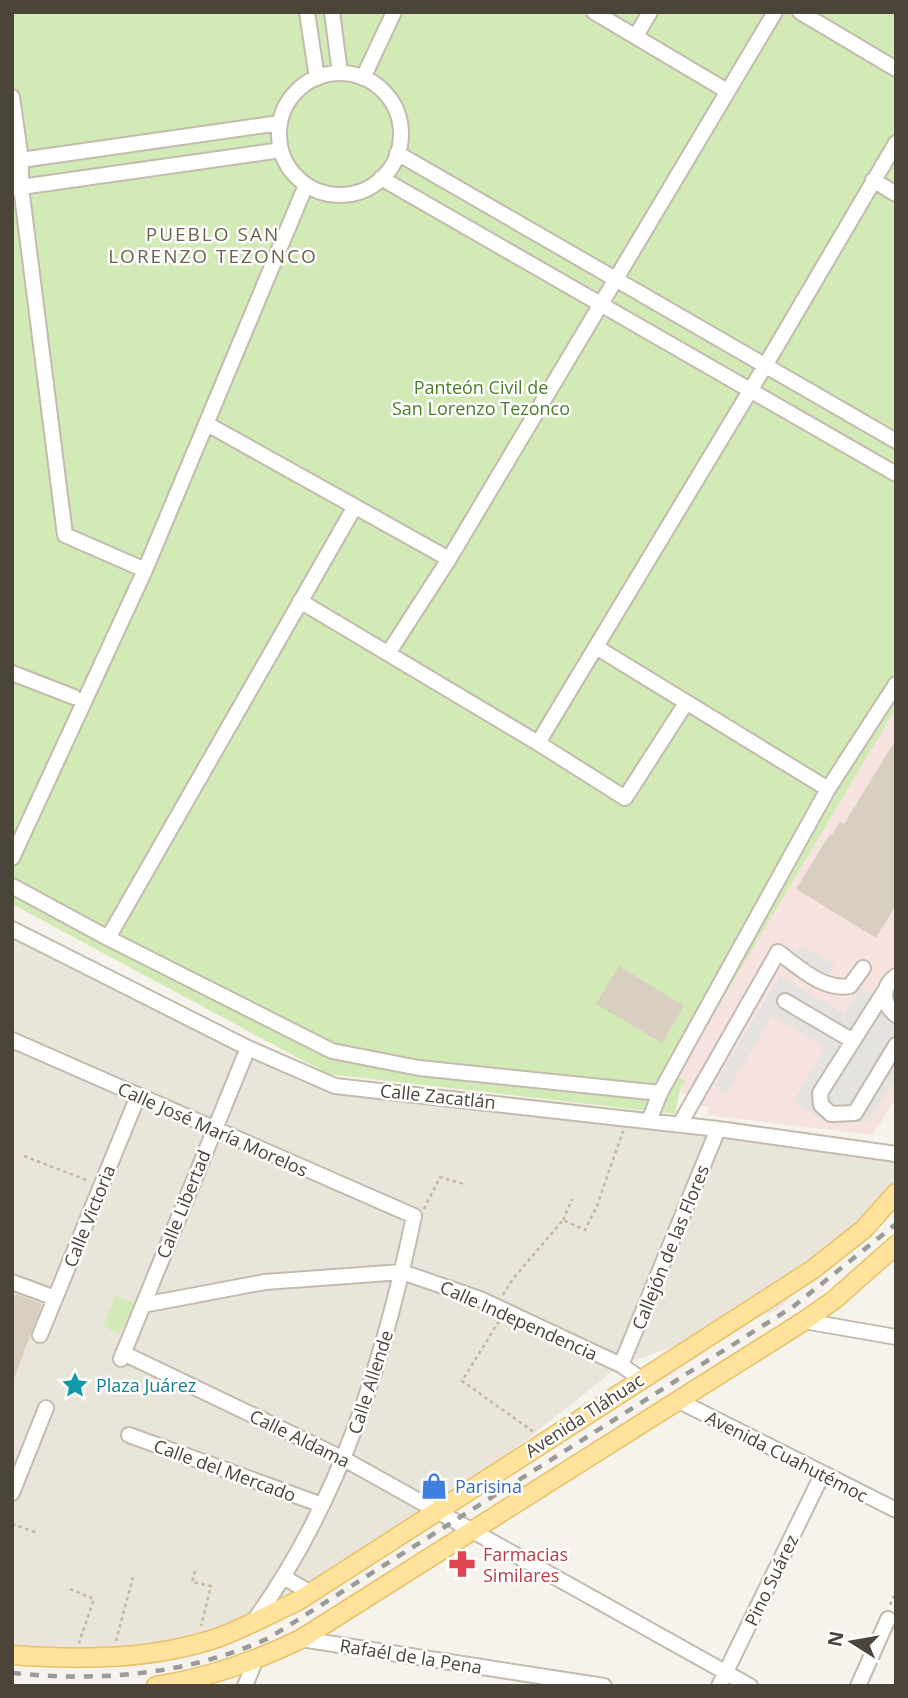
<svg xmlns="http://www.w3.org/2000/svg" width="908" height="1698" viewBox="0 0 908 1698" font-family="'Open Sans',sans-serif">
	<rect width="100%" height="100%" fill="#f6f3ec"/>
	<path fill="#eae5da" d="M12,929L335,1086L896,1155V1191L864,1229L777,1310L621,1365L438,1509L298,1601L175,1648L12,1654Z"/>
	<path fill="#f6e3e0" d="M896,708V1098L873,1135L707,1115L708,1107L696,1105L697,1096L680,1093L681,1086L677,1076Z"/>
	<path fill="#d2eab5" d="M12,12H896V708L677,1076L686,1082L681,1086L675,1114L328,1074L12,904Z
		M116,1295L134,1303L120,1334L103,1326Z"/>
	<path fill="#e5e3e0" d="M801,945L835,965L828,976L795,955Z
		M780,976L844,1014L862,988L872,994L867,1004L896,1021V1077L868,1123L818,1117L793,1101L826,1047L772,1016L726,1093L714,1085Z"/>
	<path fill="#d8cfc1" d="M896,739V905L876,938L796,889L830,834L832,835L840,821L844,824Z
		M619,966L684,1006L662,1043L596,1004Z
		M16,1294L42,1304L13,1381L12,1303Z"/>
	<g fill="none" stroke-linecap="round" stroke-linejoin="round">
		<defs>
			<path id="minor" d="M307,12L317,78
				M332,12L340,73
				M594,12L727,91
				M800,12L896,69
				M636,36L650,12
				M279 134a61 61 0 1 1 122 0a61 61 0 1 1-122 0Z
				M363,78L394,12
				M12,97L21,160V187L65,535L145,570
				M397,153L896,441
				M14,161L280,123
				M381,178L896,474
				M873,180L896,194
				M14,188L281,150
				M207,424L449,559L775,12
				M300,601L538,743L765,366L896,143
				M596,647L828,789
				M389,652L449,559
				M12,673L74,697
				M538,743L625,798L686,703
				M12,858L145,570L306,185
				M12,886L108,938L332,1051L419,1068L660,1093
				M12,929L248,1048L335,1086L718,1129L896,1154
				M108,938L354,508
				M896,976C881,987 882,1004 896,1015
				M884,992L820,1093L821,1105L831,1114L855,1113L896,1045
				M785,1001L853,1041
				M12,1040L414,1216C384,1360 340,1502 253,1622
				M649,1121L660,1093L828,789L896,684
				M680,1124L778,952C799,967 823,991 850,986L863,968
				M12,1282L55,1298
				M143,1305L265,1282L402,1272L480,1299L621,1365L641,1379
				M804,1321L896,1337
				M40,1335L138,1096
				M123,1353L344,1459L750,1686
				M121,1359L248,1048
				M621,1365L718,1129
				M679,1401L896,1510
				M129,1435L322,1505
				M12,1493L46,1408
				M285,1578L311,1593
				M301,1639L604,1686
				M245,1686L255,1661
				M719,1686L822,1475
				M858,1686L888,1619"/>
			<path id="major" d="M12,1655C82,1660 153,1660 220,1637C246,1627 272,1613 298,1601L812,1270L864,1229L896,1193
				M156,1686C208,1678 254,1662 301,1639L804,1321L834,1300L896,1245"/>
		</defs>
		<use href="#minor" stroke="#c2bbae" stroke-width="18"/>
		<use href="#major" stroke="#e6c16a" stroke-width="21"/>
		<path stroke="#c4b79f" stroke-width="2.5" stroke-dasharray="3.5 3.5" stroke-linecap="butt" d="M24,1156L89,1181
			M424,1209L440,1177L464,1184
			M563,1220L572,1199
			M503,1295L512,1280L563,1220L585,1230L597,1206L623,1131
			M499,1321L462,1381L534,1432
			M12,1524L38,1533
			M195,1571L192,1582L211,1586L201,1626
			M70,1589L94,1599L79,1643
			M890,1605L896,1592
			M116,1641L133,1577"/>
		<use href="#minor" stroke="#fff" stroke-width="14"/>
		<use href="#major" stroke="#ffe39c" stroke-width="18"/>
		<path stroke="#9a9a9a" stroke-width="4.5" stroke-dasharray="9 9" stroke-linecap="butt" d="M12,1673C101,1682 187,1675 269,1638L794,1306L896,1224"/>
	</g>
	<defs>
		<symbol id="sight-bare" viewBox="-9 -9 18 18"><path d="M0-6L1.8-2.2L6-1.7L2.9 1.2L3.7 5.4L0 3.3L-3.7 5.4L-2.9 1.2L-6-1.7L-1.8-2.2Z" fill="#0f9aa8" stroke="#fff" stroke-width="2.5" paint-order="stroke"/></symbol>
		<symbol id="shop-bare" viewBox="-9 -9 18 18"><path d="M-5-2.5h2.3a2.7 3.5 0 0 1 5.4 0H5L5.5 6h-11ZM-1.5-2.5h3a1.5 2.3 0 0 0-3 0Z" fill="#3f7fe0" stroke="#fff" stroke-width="2.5" paint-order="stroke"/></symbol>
		<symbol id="pharmacy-bare" viewBox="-9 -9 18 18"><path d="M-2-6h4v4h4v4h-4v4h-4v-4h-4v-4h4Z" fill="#e0444e" stroke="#fff" stroke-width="2.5" paint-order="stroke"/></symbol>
	</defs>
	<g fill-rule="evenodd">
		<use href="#sight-bare" x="56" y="1366" width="38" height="38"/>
		<use href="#shop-bare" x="415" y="1467" width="38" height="38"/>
		<use href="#pharmacy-bare" x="443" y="1545" width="38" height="38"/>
	</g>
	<g text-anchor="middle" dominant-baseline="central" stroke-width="5" stroke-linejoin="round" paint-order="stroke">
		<g font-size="18" fill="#4a7f2a" stroke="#fff">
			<text x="481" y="387">Panteón Civil de<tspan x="481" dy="21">San Lorenzo Tezonco</tspan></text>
		</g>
		<g font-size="18" fill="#4b4439" stroke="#fff">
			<text transform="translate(438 1096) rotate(6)">Calle Zacatlán</text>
			<text transform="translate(213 1129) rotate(24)">Calle José María Morelos</text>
			<text transform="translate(183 1204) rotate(-68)">Calle Libertad</text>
			<text transform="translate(89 1216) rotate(-68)">Calle Victoria</text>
			<text transform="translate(670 1247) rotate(-68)">Callejón de las Flores</text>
			<text transform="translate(519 1320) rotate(24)">Calle Independencia</text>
			<text transform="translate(370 1382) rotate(-72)">Calle Allende</text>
			<text transform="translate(584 1415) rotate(-33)">Avenida Tláhuac</text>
			<text transform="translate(300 1438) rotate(26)">Calle Aldama</text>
			<text transform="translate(787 1456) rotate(27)">Avenida Cuahutémoc</text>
			<text transform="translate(225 1470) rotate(20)">Calle del Mercado</text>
			<text transform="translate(771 1580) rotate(-64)">Pino Suárez</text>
			<text transform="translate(411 1656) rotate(9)">Rafaél de la Pena</text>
		</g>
		<g font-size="18" fill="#0d838f" stroke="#fff" text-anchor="start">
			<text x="96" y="1385">Plaza Juárez</text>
		</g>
		<g font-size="18" fill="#366cbe" stroke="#fff" text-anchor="start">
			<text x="455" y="1486">Parisina</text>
		</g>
		<g font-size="18" fill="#be3a42" stroke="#fff" text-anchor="start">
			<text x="483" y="1554">Farmacias<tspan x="483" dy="21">Similares</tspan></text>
		</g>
		<g font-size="19" letter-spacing="2" fill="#6e6250" stroke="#fff">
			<text x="213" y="234">PUEBLO SAN<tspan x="213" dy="22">LORENZO TEZONCO</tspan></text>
		</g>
	</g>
	<rect width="908" height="1698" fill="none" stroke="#4b4439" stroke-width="28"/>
	<g transform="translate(852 1642) rotate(281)" stroke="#ffffff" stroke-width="5" paint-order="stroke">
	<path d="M0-5L12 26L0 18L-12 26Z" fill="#4b4439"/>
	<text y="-10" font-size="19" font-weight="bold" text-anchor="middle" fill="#4b4439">N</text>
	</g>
</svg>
